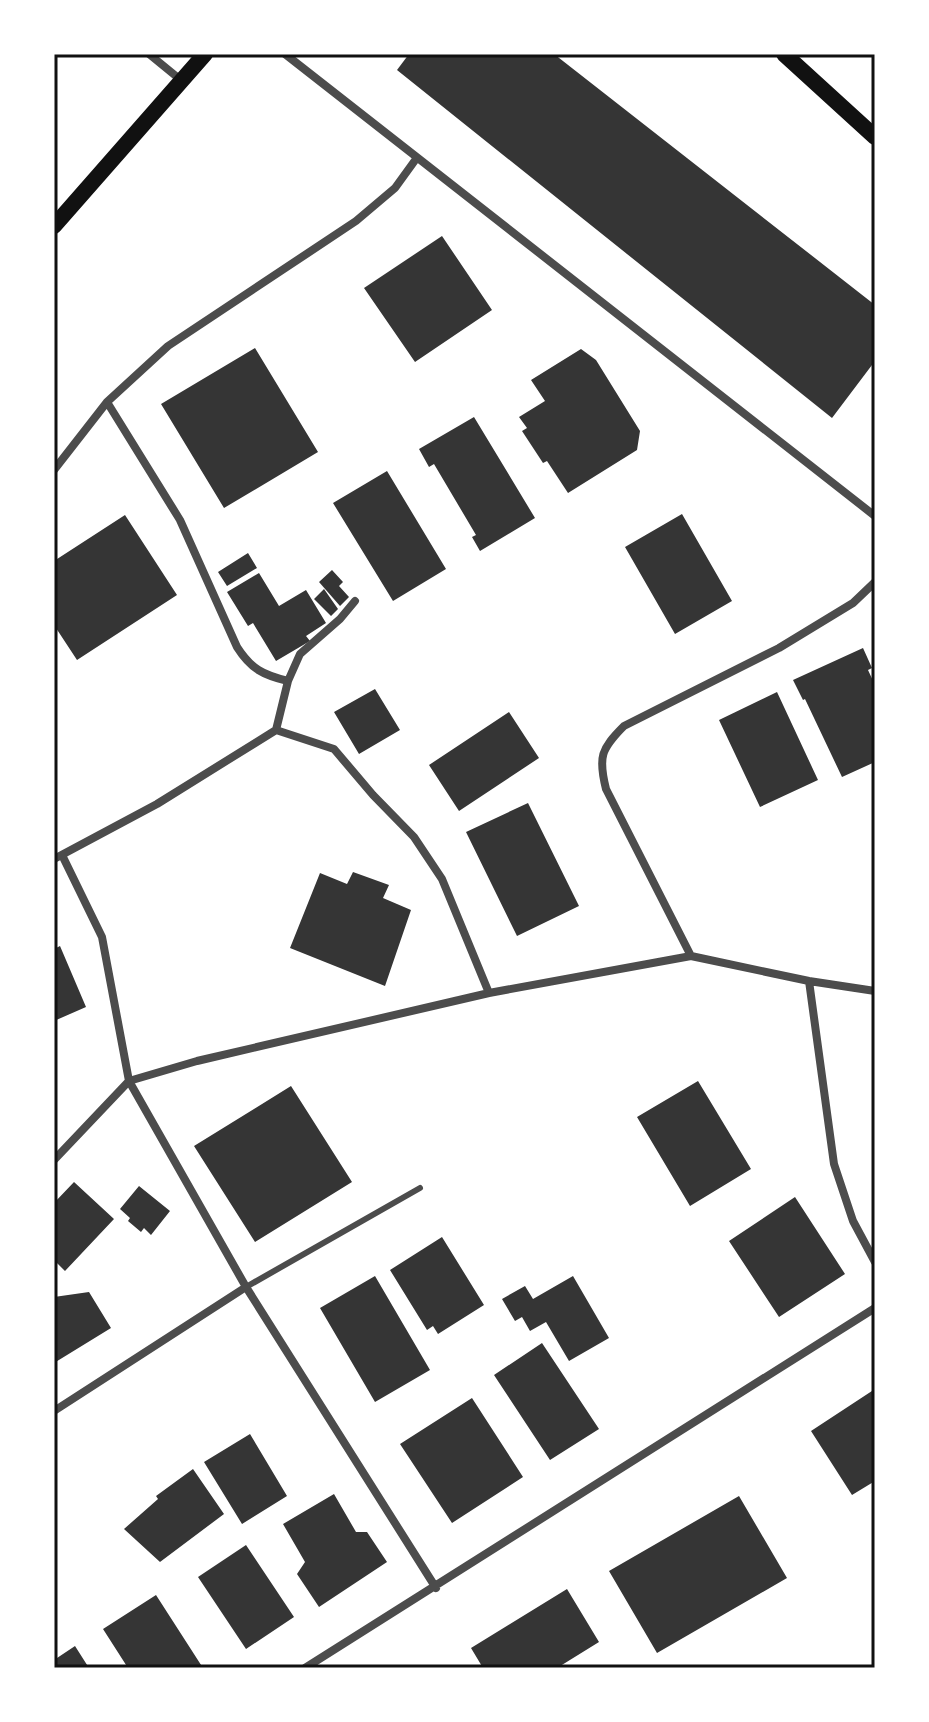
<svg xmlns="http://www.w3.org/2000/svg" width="929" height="1722" viewBox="0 0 929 1722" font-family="'Playfair Display',serif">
	<rect width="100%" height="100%" fill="#fff"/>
	<path fill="#353535" d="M409,54H554L875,305V361L832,418L397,70Z
		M442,236L492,310L415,362L364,288Z
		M255,348L318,452L224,508L161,404Z
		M581,349L596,360L640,431L637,450L568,493L547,461L543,463L522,431L527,428L519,417L545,401L531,380Z
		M474,417L535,518L480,551L472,537L476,535L434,464L429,467L419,449Z
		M387,471L446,569L393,601L333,503Z
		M682,514L732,601L675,634L625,547Z
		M125,515L177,595L77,660L54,625V561Z
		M248,553L257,568L227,586L218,572Z
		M332,570L343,582L339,586L349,597L340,606L319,582Z
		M259,573L279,606L306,590L326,623L306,636L310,641L276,661L253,623L248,626L227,592Z
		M324,589L338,609L331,616L314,599Z
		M863,648L872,668L868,670L875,685V762L842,777L805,699L803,700L793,680Z
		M375,689L400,730L359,754L334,712Z
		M777,692L818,780L760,807L719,720Z
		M509,712L539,758L459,811L429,765Z
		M528,803L579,906L517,936L466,832Z
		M353,872L389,885L383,898L411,910L385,986L290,948L320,873L347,884Z
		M60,946L86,1007L54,1021V949Z
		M698,1081L751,1169L690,1206L637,1117Z
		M291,1086L352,1182L255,1242L194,1146Z
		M74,1182L114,1219L65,1271L54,1260V1203Z
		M139,1186L170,1211L151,1235L144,1228L141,1232L128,1221L130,1218L120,1209Z
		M795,1197L845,1274L779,1317L729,1241Z
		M442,1237L484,1305L438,1334L433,1326L427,1330L390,1270Z
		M375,1276L430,1370L375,1402L320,1308Z
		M573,1276L609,1338L569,1361L546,1322L530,1331L522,1317L515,1321L502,1299L525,1286L533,1299Z
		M89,1292L111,1328L54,1363V1297Z
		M542,1343L599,1429L550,1460L494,1375Z
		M875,1389V1481L852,1495L811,1431Z
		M472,1398L523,1477L452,1523L400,1444Z
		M250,1434L287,1496L242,1524L204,1462Z
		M193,1469L224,1514L160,1562L124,1529L158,1499L156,1496Z
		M334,1494L356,1532H367L387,1562L319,1607L297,1574L305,1562L283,1524Z
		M739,1496L787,1578L657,1653L609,1571Z
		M246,1545L294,1617L246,1649L198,1577Z
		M567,1589L599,1642L557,1668H483L471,1648Z
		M156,1595L203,1668H128L103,1629Z
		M75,1646L89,1668H54V1660Z"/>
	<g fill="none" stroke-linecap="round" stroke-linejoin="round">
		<path stroke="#4c4c4c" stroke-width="6" d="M246,1287L420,1188"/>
		<path stroke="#4c4c4c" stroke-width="8" d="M149,54L182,81
			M285,54L875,516
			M107,402L180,520L237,647C251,669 263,675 288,681
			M54,470L107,402L168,346L356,221L395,188L416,159
			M276,730L334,749L373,795L414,837L442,879L489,993
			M276,730L288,681L300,654L340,619L355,601
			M62,855L102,937L129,1081L246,1287L436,1588
			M54,859L157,804L276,730
			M691,956L606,789C598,757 601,749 624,726L779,648L853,603L875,582
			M809,981L834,1164L853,1221L875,1262
			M129,1081L197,1061L489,993L691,956L809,981L875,991
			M54,1160L129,1081
			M54,1411L246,1287
			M305,1668L875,1308"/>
		<path stroke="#111" stroke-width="16" d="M784,54L875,137
			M54,226L205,54"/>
	</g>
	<rect width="929" height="1722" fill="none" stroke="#ffffff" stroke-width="112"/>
	<rect x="56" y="56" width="817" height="1610" fill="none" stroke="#111" stroke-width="3"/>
</svg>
